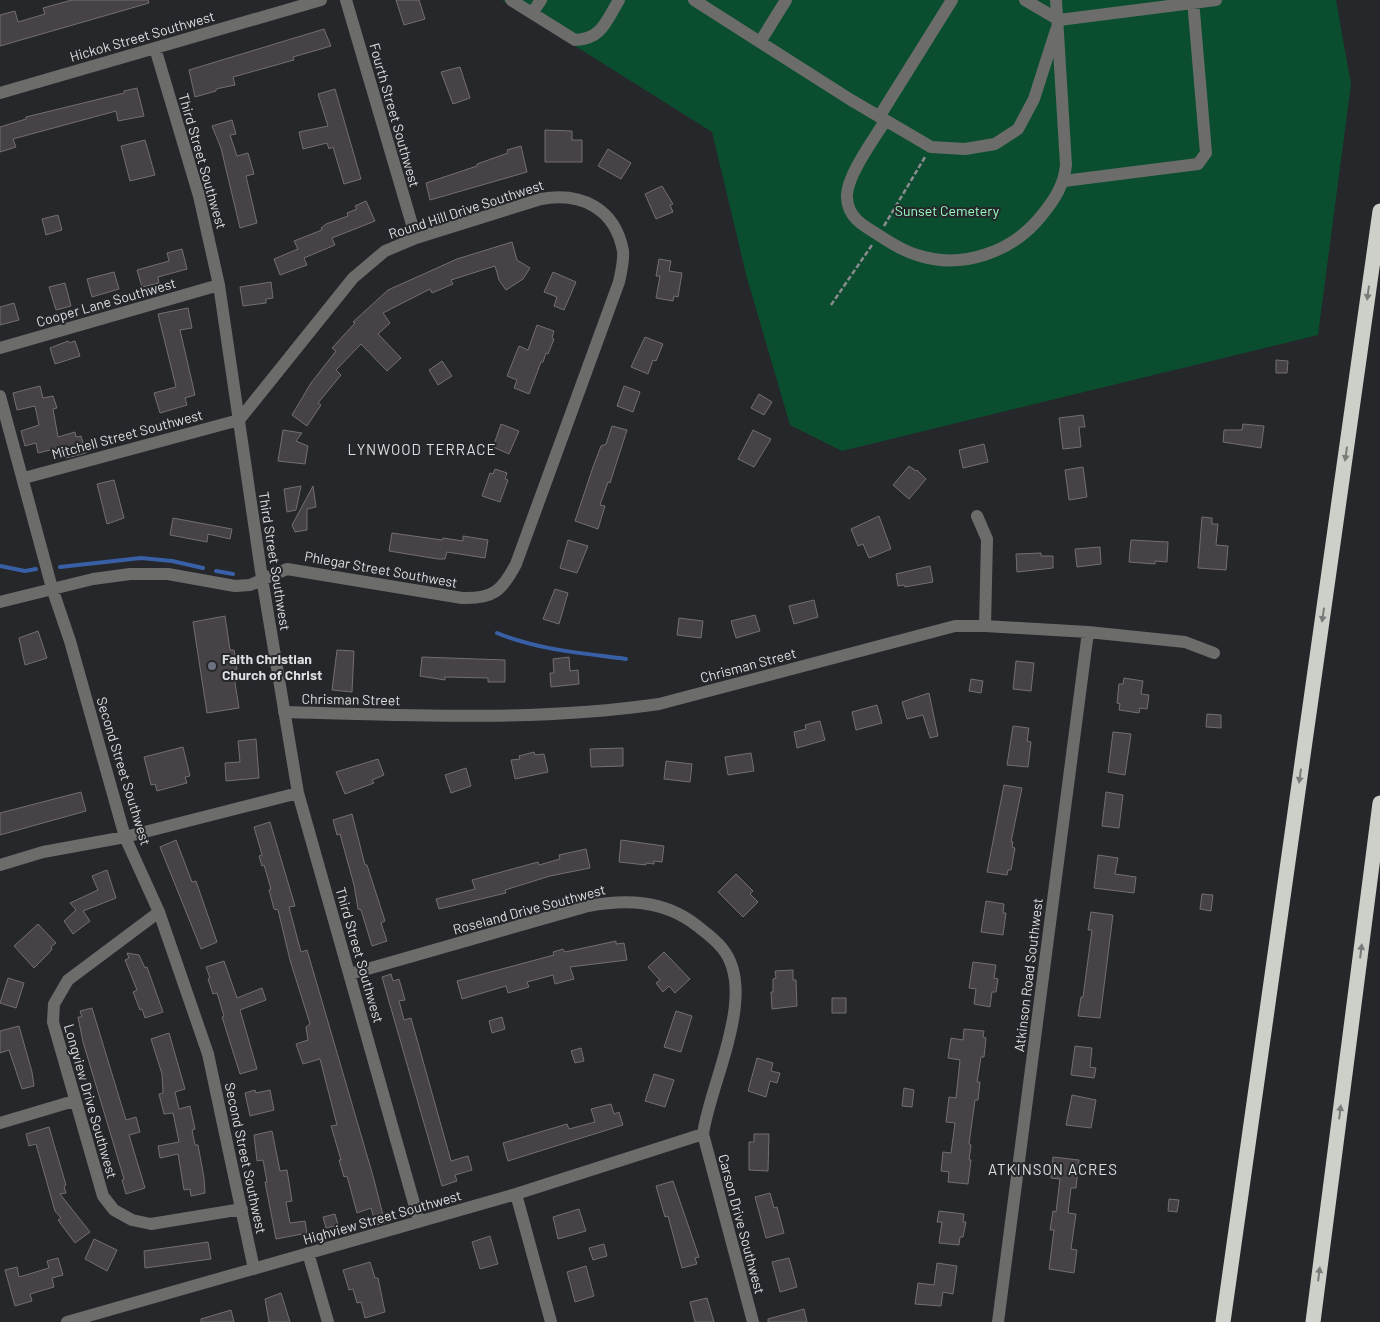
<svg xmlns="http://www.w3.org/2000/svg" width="1380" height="1322" viewBox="0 0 1380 1322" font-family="Barlow,sans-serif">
	<rect width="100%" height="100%" fill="#25272b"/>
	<path fill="#0a4e2f" d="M502,0H1336L1351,84L1318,335L842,451L790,425L747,278L712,132Z"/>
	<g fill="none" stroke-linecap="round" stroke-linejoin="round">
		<path stroke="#3960a7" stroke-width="4" d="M0,566L25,571L36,569
			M60,567L141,558L172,561L203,568
			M216,571L233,574
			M497,633C538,650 582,653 626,659"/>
	</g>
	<path fill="#464245" stroke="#736e71" d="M72,0H148L149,3L0,46V15L15,11L18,22L45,14L43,8Z
		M396,0H419L425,19L404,25Z
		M324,29L331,46L293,57L294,60L233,77L235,85L216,89V91L195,97L189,70Z
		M460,67L470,98L453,104L441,72Z
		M137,88L144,116L118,121L116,111L13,139L16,147L0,152V127L26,119V117L124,93V91Z
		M335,89L361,179L344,184L333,147L329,149L327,143L303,149L299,132L328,126L318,94Z
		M232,120L236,134L230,135L237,156L248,153L254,174L246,176L257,223L240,228L221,148L212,126Z
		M545,130L572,131V140H582V162H545Z
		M145,140L155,175L130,181L121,146Z
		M521,146L527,172L430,200L426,183L477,166V164L508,153L507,150Z
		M608,149L631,163L621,179L598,166Z
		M662,186L673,204L670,205L673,212L656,219L645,194Z
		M366,201L375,221L332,238L335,245L304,258L307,265L280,275L274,259L298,249L294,241L322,230L321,228L326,224L348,216L347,213L357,209L355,206Z
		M58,215L62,230L46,235L42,219Z
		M512,242L517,260L530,268L523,279L506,290L499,280L495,266L451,280L453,284L432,293L430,289L383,313L390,323L378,334L401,358L387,371L361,344L336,370L341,375L318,403L321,405L307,426L292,415L311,383L336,351L332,348L355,323L353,322L388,290L457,259Z
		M182,249L187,269L158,277L159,283L142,287L137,270L169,261L167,253Z
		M659,259L671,261L669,271L682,273L678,297L674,296L673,301L656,298L660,276H656Z
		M114,272L119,289L92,297L87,279Z
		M553,272L576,282L564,310L554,306L557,297L544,292Z
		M271,282L273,298L266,299V303L243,306L240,287Z
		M65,283L71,306L56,310L49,287Z
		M14,303L19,320L0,325V307Z
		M188,308L192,328L180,330L195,395L185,398L187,405L160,413L154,393L176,387L158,314Z
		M537,325L554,331L552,338L554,339L548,354L546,353L543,362H541L529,394L514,388L517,380L507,376L519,346L528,350Z
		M645,337L663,344L656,361L653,360L648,374L631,367Z
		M68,341L69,343L75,341L80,356L55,364L50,348Z
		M1276,360L1288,361L1287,373H1276Z
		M442,361L452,376L438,385L429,370Z
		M40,386L43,398L53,396L57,408L53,409L58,437L75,432L76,437L81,436L86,453L66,458L63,447L38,453L36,443L25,446L21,431L39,425L35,406L17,410L13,393Z
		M624,386L640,392L633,412L617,406Z
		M759,394L772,402L764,415L751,408Z
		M1083,415L1085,427H1079L1081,447L1063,449L1059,418Z
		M501,424L519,431L509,454L493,447Z
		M1243,424L1264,426L1261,448L1223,442L1224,430H1242Z
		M612,426L627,430L610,483L608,482L600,505L605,506L598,529L575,521L593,467L601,446L606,444Z
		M283,430L302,433L296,441L308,446L305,464L278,461Z
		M753,430L771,439L754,467L738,459Z
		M984,444L988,462L963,468L959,450Z
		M909,466L916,471L917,470L926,479L909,499L893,485Z
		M1083,467L1087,497L1069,500L1065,470Z
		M495,469L507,473L505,479L508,480L500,502L482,496L490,473L493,474Z
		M114,480L124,518L107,524L97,484Z
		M301,486L296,510L287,512L284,489Z
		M313,486L316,507L307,509V530L295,532L292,525Z
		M879,516L891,549L869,558L863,544L858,546L851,529Z
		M1202,517L1212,518V524H1218L1216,545L1228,546L1226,570L1198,568Z
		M173,518L232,529L230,539L208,534L207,542L170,535Z
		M392,533L442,540L443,538L463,541V536L488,540L485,558L447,552L445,559H438L389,551Z
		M568,540L588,546L577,573L560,568Z
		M1131,540L1168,542L1167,562L1155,561V564L1129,562Z
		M1100,547L1101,564L1077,567L1075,549Z
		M1041,553V556H1053V568L1017,572L1016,554Z
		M930,566L933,582L905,587L904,585L898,586L896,574Z
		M555,589L568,593L559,624L543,619Z
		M814,600L818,617L794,624L789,606Z
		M755,615L760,631L736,638L731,621Z
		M225,616L230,650H234L237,669L233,670L239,708L207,713L193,622Z
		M679,618L703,621L701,638L677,635Z
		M38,631L47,658L25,665L19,638Z
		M337,650L354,651L352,692L332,690Z
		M422,657L505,660V682H488V678L445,677V680L420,676Z
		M569,657L570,671L578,670L579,684L551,687L550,673H554L553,659Z
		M1016,661L1034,663L1031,691L1013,689Z
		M1124,678L1143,681L1141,694L1149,695L1147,709L1140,708L1139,713L1119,710L1120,704L1117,703L1119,684H1123Z
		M971,679L983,681L981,693L969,691Z
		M929,693L938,736L930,738L923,715L907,719L902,702Z
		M877,705L882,723L856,730L852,712Z
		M1207,714L1221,715V728L1206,727Z
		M820,721L825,740L797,748L794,732L806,729L805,725Z
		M1013,726L1029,728L1027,741L1031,742L1028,767L1007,765Z
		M1113,732L1131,734L1125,775L1108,772Z
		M256,739L259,778L226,781L225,763L240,762L238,741Z
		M183,747L190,776L185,777L187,783L157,791L155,784L151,785L144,757Z
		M623,748V766L591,767L590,749Z
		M534,752L535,755L544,754L548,772L515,779L511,760L520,759L519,756Z
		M751,753L754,771L728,775L725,757Z
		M378,759L384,775L372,780L374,783L345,794L336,772Z
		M666,761L692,764L690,782L664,779Z
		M466,768L471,786L451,793L445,775Z
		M1004,785L1022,788L1011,842H1013L1012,847L1015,848L1011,870H1008L1007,875L987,872Z
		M81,792L86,811L0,835V813Z
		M1106,792L1123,795L1119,828L1102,826Z
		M352,814L365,865H367L385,921L381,923L387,941L372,946L361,910L358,909L354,885L340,834L337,835L333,820Z
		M270,822L295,906L289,907L301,952L307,950L373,1176L385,1223L376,1225L371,1208L357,1213L347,1176L344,1177L339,1160H341L331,1126L337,1125L320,1059L303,1064L296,1044L308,1040L306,1027L310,1024L290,960L278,910L274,909L269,890L271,889L264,865L262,866L259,856L262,855L254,827Z
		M176,840L192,882L196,881L217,942L201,949L160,847Z
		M621,840L664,846L662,862L654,861V864L646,863V865L619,862Z
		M586,849L590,868L550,876L505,890L506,893L439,909L436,899L475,889L472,880L538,862L539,865L560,859L559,855Z
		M1098,855L1118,858L1115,874L1136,877L1134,893L1094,888Z
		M107,870L116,898L83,911L90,921L73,934L64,921L76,910L70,903L98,890L92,876Z
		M736,874L753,891L750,894L758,902L743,917L718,892Z
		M1202,894L1213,895L1211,911L1200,909Z
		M986,901L1004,904L1003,913H1006L1003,935L981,932Z
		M1091,912L1113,915L1100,1018L1078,1016L1081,997H1083L1092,930H1088Z
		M38,924L56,943L51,947L52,949L48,954L34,968L14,946Z
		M616,941V944L624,943L627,960L570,967L574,979L555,984L553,975L527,982L529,987L508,993L506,986L462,999L457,981L554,955L553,952L563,949L565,952Z
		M664,952L690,979L675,993L669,986L663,992L656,983L660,980L648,967Z
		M127,953L139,955L145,968L147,967L163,1012L145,1018L142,1009L140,1010L133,992L137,990L125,960L129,958Z
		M224,961L237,998L262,988L266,1000L240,1010L257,1069L240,1074L222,1017L224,1016L217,993L213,994L208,979L210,978L206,967Z
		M973,962L996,965L994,978L998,979L996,992H992L990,1007L974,1004L976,989L969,988Z
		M793,970V980H796L797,1006L772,1009L771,992H773V979L776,978L775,971Z
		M391,974L393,981L399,979L405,1000L399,1001L404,1020L411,1018L451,1161L468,1156L472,1170L455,1175L457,1181L442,1186L382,977Z
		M8,978L24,983L16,1008L0,1003Z
		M832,998H846V1013H832Z
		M92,1008L126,1120L136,1117L140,1132L129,1135L145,1188L126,1194L122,1180L124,1179L83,1042L78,1017H82L80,1011Z
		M676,1011L692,1016L681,1052L664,1047Z
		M502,1017L505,1029L492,1033L489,1021Z
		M19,1026L32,1072L34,1086L22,1089L9,1050L0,1053V1031Z
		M964,1029L984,1031L983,1037L986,1038L984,1057H981L977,1082H980L978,1100H975L969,1144L971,1145L969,1160H971L968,1184L948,1182L949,1172L941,1171L943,1152L951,1153L955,1123L946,1122L949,1097L956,1098L960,1060L948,1058L951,1038L963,1040Z
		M169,1033L185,1089L175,1092L179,1109L190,1106L195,1129L192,1130L195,1145H198L204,1178L205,1193L191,1196L190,1189L184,1190L178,1154L160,1158L158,1146L179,1142L173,1113L164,1114L159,1094L163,1093L162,1074L151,1039Z
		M1075,1046L1092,1048L1090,1067L1096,1068L1094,1078L1071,1075Z
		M581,1048L584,1061L575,1063L571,1051Z
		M757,1058L773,1063L771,1071L780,1073L777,1083L770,1081L766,1097L748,1091Z
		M654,1074L674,1080L665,1107L645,1101Z
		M904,1088L914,1090L912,1107L902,1106Z
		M255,1090L256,1093L270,1090L274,1110L250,1116L245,1093Z
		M1072,1095L1096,1100L1091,1128L1066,1125Z
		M611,1104L614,1114L619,1112L623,1125L508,1161L503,1143L567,1124L569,1129L595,1122L591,1109Z
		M49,1127L66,1185L64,1186L66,1193L60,1194L90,1232L75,1243L58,1220L61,1218L55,1211L36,1144L29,1146L26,1134Z
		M272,1131L280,1171L287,1170L292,1201L286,1202L290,1223L305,1221L307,1233L276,1239L265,1182H267L263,1160L257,1161L254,1135Z
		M754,1134H769L768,1171L749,1170V1142H754Z
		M1053,1157L1079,1160L1076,1188H1071L1068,1213L1076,1214L1071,1249L1077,1250L1074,1273L1049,1269L1054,1230H1050L1053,1211L1056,1212L1060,1179L1051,1178Z
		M673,1181L699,1257L695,1258L697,1264L682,1268L668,1216L665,1217L656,1186Z
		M770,1193L774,1208L777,1207L784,1233L766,1238L755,1197Z
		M1169,1199L1179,1200L1177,1212L1168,1211Z
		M579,1209L586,1231L558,1239L553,1217Z
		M939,1211L964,1214L963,1222H966L963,1237H960L959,1245L939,1243L942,1222H937Z
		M335,1214L338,1225L326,1228L323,1217Z
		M490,1236L498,1264L480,1269L472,1242Z
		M94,1239L117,1250L107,1271L85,1259Z
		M208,1242L211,1259L145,1268L144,1251Z
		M604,1244L607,1256L593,1260L589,1248Z
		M58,1258L63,1275L52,1278L54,1287L30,1294L32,1301L15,1306L5,1270L17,1267L19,1277L49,1268L47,1261Z
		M789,1258L797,1287L780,1292L772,1262Z
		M370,1262L375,1278H378L385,1312L365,1318L361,1302L357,1303L353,1289L349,1290L343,1270Z
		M937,1263L957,1266L953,1294L943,1292L941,1306L915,1304L918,1283L934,1285Z
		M586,1266L594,1296L575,1302L567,1272Z
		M281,1293L290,1322H269L265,1299Z
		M707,1298L714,1322H695L690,1302Z
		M804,1309L807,1322H768V1319Z
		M231,1310L234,1322H201V1319Z"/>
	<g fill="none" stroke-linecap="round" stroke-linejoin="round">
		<path stroke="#8a8c8f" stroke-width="2.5" stroke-dasharray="5 2.5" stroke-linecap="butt" d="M884,226L925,157
			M831,305L872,245"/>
		<path stroke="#6c6d6b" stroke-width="12" d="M346,0L416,238
			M511,0L575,40C602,39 606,21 619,0
			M694,0L851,100L931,147L965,149L995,144L1018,129L1034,99L1056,30
			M1025,0L1059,20L1216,0
			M532,13L541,0
			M760,42L786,0
			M155,48L199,196L219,285L262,578L298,793L419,1221
			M0,93L321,0
			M879,117L952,0
			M885,121C874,139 845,178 847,198C848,217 862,225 877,234C889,242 903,251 917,255C962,270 1013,252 1042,215C1055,199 1064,185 1066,165L1056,0
			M1064,181L1198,164L1206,153L1193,0
			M0,348L219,285
			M0,396L52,588L70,641L125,837L159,912L208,1054L254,1269
			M977,516L987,539L985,626
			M0,602L93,579L130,574H168L235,586L250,585L287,569L462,598C493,599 502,591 516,564L619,282C621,273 624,260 623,251C615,208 581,192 541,199L416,238L385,251L353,278L239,420L24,478
			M284,712C410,715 535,722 659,704L955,626H985L1088,632L1185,642L1214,653
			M0,865L43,852L125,837L298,793
			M159,912L68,980L54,1004L53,1022L103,1196L114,1210L132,1220L151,1224L242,1209
			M350,974L588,906C626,899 664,900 696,925C705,932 715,939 722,948C759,992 710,1083 703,1134L753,1322
			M0,1123L74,1101
			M516,1194L551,1322
			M308,1253L328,1322
			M67,1322L516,1194L703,1134
			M998,1322L1088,632"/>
		<path stroke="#cdcfc9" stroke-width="15" d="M1223,1322L1380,211
			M1313,1322L1380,803"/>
	</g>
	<defs><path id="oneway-solid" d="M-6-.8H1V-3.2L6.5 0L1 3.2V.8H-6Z" transform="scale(1.25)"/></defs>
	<g fill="#797b7a">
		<use href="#oneway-solid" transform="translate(1368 293) rotate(98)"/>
		<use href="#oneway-solid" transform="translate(1346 454) rotate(98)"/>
		<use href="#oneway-solid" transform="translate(1323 615) rotate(98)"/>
		<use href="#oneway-solid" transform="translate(1300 776) rotate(98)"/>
		<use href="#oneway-solid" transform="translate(1361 951) rotate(-83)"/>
		<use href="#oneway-solid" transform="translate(1340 1112) rotate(-83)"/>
		<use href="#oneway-solid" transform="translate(1319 1274) rotate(-83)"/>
	</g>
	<circle fill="#6b7280" stroke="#25272b" stroke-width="2" cx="212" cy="666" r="5"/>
	<g text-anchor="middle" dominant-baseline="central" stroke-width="4" stroke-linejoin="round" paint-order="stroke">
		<g font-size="14" fill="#dddfe2" stroke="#25272b">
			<text transform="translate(142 36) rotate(-16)">Hickok Street Southwest</text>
			<text transform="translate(395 115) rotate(74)">Fourth Street Southwest</text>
			<text transform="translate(203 161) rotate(74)">Third Street Southwest</text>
			<text transform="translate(466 209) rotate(-18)">Round Hill Drive Southwest</text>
			<text transform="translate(106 302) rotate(-16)">Cooper Lane Southwest</text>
			<text transform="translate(127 434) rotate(-15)">Mitchell Street Southwest</text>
			<text transform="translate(275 561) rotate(81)">Third Street Southwest</text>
			<text transform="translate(381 569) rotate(10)">Phlegar Street Southwest</text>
			<text transform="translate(748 665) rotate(-15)">Chrisman Street</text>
			<text transform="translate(351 699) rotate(1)">Chrisman Street</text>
			<text transform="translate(124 771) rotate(73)">Second Street Southwest</text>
			<text transform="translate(529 909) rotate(-15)">Roseland Drive Southwest</text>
			<text transform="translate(360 955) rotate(74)">Third Street Southwest</text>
			<text transform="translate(1028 975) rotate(-83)">Atkinson Road Southwest</text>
			<text transform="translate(91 1101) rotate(74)">Longview Drive Southwest</text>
			<text transform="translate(246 1158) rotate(78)">Second Street Southwest</text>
			<text transform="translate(382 1217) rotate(-16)">Highview Street Southwest</text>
			<text transform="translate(742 1224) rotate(75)">Carson Drive Southwest</text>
		</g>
		<g font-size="14" fill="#9bfbc2" stroke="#25272b">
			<text x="947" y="210">Sunset Cemetery</text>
		</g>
		<g font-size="14" font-weight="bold" fill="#dddfe2" stroke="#25272b" text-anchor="start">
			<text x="222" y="658">Faith Christian<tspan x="222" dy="16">Church of Christ</tspan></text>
		</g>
		<g font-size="15" letter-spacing="1" fill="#dddfe2" stroke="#25272b">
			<text x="422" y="449">LYNWOOD TERRACE</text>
			<text x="1053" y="1169">ATKINSON ACRES</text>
		</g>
	</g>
</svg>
